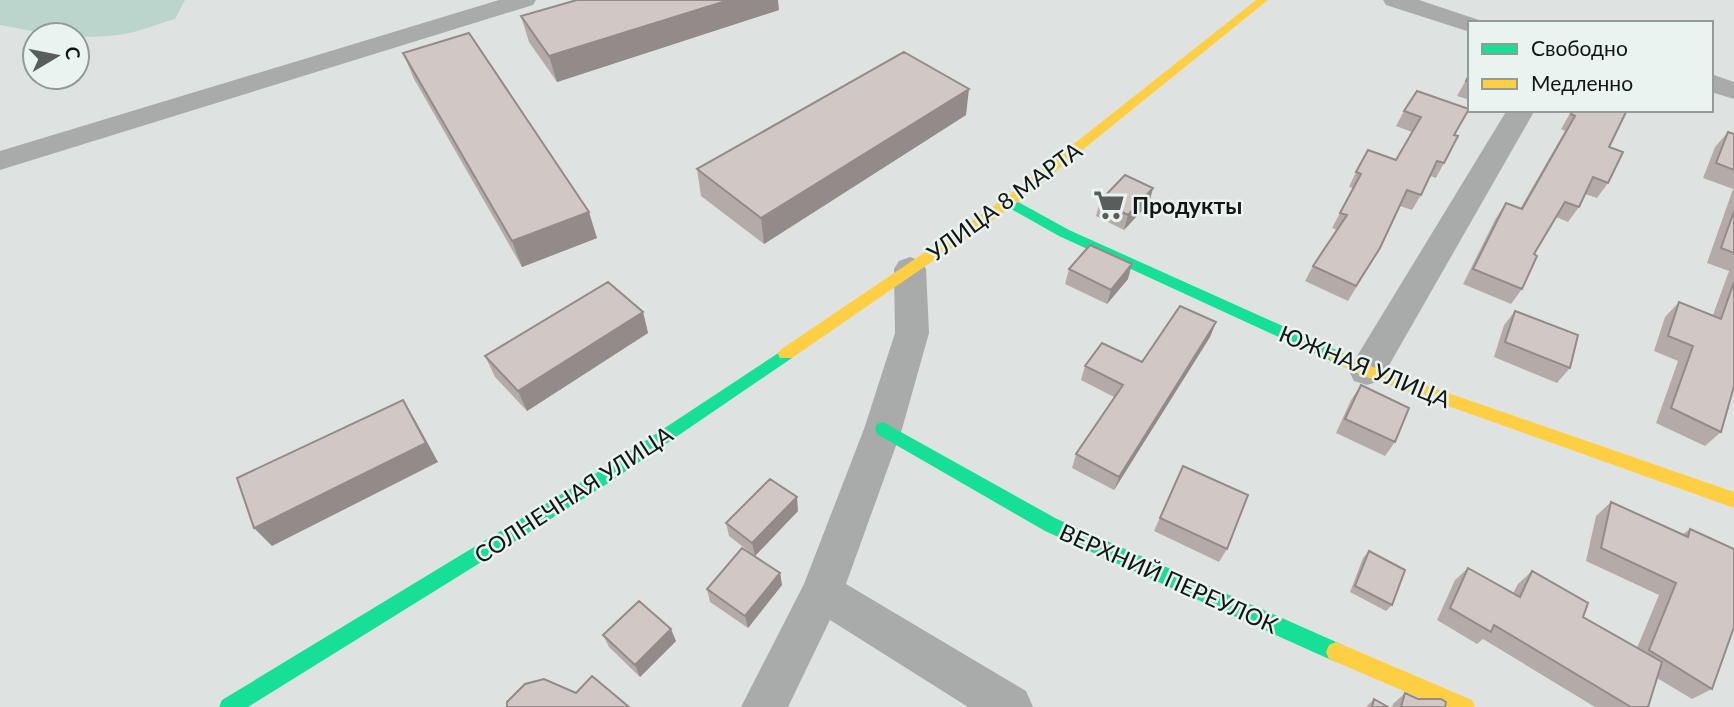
<svg xmlns="http://www.w3.org/2000/svg" width="1734" height="707" viewBox="0 0 1734 707" font-family="Lato,sans-serif">
	<rect width="100%" height="100%" fill="#dee3e1"/>
	<path fill="#bbd5cd" d="M0,0H185L175,19C160,23 144,30 129,33C86,42 42,33 0,25Z"/>
	<g fill="none" stroke-linecap="round" stroke-linejoin="round">
		<path fill="#a8abaa" fill-rule="evenodd" d="M499,0H536L533,5L0,170V151Z
			M1383,0H1419L1479,20L1481,23H1470V32L1386,5Z
			M1711,74L1734,82V99L1711,92Z
			M1507,110H1535L1380,381L1367,385L1354,381L1349,371L1354,361Z
			M910,257L921,261L926,269L929,333L902,429L846,584L1026,691L1033,707H968L830,620L788,707H741L804,584L864,429L895,333L894,269L899,261Z"/>
		<path fill="#16e098" fill-rule="evenodd" d="M1009,197L1069,230L1343,353L1345,357L1343,361H1331L1059,236L1004,205L1002,202Z
			M786,348L792,350L794,354L792,358L610,482L248,707H219L222,700L598,472Z
			M883,422L1057,519L1343,645L1346,652L1343,659L1336,662L1329,659L1045,531L877,434L875,429L877,424Z"/>
		<path fill="#ffcf43" fill-rule="evenodd" d="M1256,0H1268L1014,205L792,358H780L778,354L780,350L1004,199Z
			M1337,351L1373,367L1734,492V508L1361,375L1331,361L1329,357L1331,353Z
			M1336,642L1472,700L1475,707H1441L1329,659L1326,652L1329,645Z"/>
	</g>
	<path fill="#b4aba9" d="M779,10L557,82L529,42L521,16Z
		M403,53L597,238L522,267L414,79Z
		M1470,73V100L1457,96Z
		M1417,91L1454,135L1444,163L1436,178L1430,176L1421,195L1412,210L1400,206L1371,263L1348,301L1305,281L1313,266L1337,230L1332,228L1353,188L1349,187L1356,172L1396,160L1412,132L1396,126L1404,111Z
		M1572,110H1627L1609,147L1608,183L1597,198L1585,194L1579,207L1568,222L1556,217L1534,254L1522,289L1511,304L1463,284L1496,218L1506,203L1520,209L1565,131L1561,129Z
		M966,115L764,244L701,196L697,169Z
		M1728,132L1734,134V386L1721,432L1705,446L1656,423L1678,361L1654,351L1665,317L1679,302L1713,315L1729,271L1707,263L1733,189L1703,178L1715,147Z
		M1153,188L1149,203L1124,230L1096,216L1100,201Z
		M1069,269L1128,279L1107,304L1065,284Z
		M1515,311L1570,368L1557,383L1494,357L1504,325Z
		M643,312L648,333L527,411L495,377L485,356Z
		M1216,322L1210,337L1114,490L1072,468L1076,454L1114,397L1081,380L1085,366L1142,362Z
		M1361,385L1395,442L1385,456L1336,433L1351,400Z
		M1183,466L1227,549L1219,562L1154,531Z
		M1611,502L1683,534L1690,529L1712,689L1692,699L1657,678L1648,707H1595L1483,639L1477,644L1437,620L1455,580L1468,568L1513,593L1518,584L1532,571L1583,617L1637,648L1659,595L1586,561L1596,516Z
		M798,511L755,556L729,536L726,523Z
		M1369,551L1392,605L1386,611L1350,592L1363,558Z
		M780,573L782,585L748,628L710,602L707,589Z
		M603,635L676,641L640,677L609,647Z
		M1405,693L1401,707H1392L1393,704Z
		M1374,699L1388,707H1366Z"/>
	<path fill="#928b8a" d="M729,0H778L779,10L557,82L549,56Z
		M969,89L966,115L764,244L761,218Z
		M1153,188L1149,203L1124,230L1128,215Z
		M589,212L597,238L522,267L512,241Z
		M1132,264L1128,279L1107,304L1111,290Z
		M643,312L648,333L527,411L518,391Z
		M1216,322L1210,337L1114,490L1119,477Z
		M403,400L415,420L438,462L272,546L254,528Z
		M797,497L798,511L755,556L752,543Z
		M780,573L782,585L748,628L745,616Z
		M671,629L676,641L640,677L635,665Z"/>
	<path fill="#d1c7c5" stroke="#928b8a" stroke-width="2" d="M577,0H729L549,56L521,16Z
		M469,33L589,212L512,241L403,53Z
		M904,52L969,89L761,218L697,169Z
		M1470,73V82L1466,81Z
		M1417,91L1469,109L1454,135L1458,136L1444,163L1437,161L1421,195L1407,190L1380,248L1356,286L1313,266L1347,215L1340,213L1361,174L1356,172L1368,150L1396,160L1421,117L1404,111Z
		M1573,110H1627L1609,147L1623,152L1608,183L1593,177L1579,207L1565,202L1534,254L1537,256L1522,289L1473,269L1506,203L1522,209L1575,116L1571,114Z
		M1728,132L1734,134V170L1716,163Z
		M1125,175L1153,188L1128,215L1100,201Z
		M1734,211V253L1721,248Z
		M1090,245L1132,264L1111,290L1069,269Z
		M608,282L643,312L518,391L485,356Z
		M1734,282V386L1721,432L1671,408L1693,346L1668,336L1679,302L1721,319Z
		M1180,306L1216,322L1119,477L1076,454L1123,385L1085,366L1102,343L1142,362Z
		M1515,311L1578,335L1570,368L1505,342Z
		M1361,385L1409,408L1395,442L1345,419Z
		M403,400L426,443L254,528L237,478Z
		M1183,466L1248,495L1227,549L1160,518Z
		M770,479L797,497L752,543L726,523Z
		M1611,502L1688,537L1690,529L1734,549V627L1712,689L1649,650L1676,583L1601,548Z
		M742,548L780,573L745,616L707,589Z
		M1369,551L1405,570L1392,605L1355,586Z
		M1468,568L1520,597L1532,571L1588,603L1583,617L1662,662L1648,707H1631L1494,625L1491,632L1450,608Z
		M639,601L671,629L635,665L603,635Z
		M592,676L629,707H507V702L525,684L544,679L576,693Z
		M1405,693L1418,699H1441L1446,702L1445,707H1401Z
		M1374,699L1388,707H1372Z"/>
	<defs>
		<symbol id="supermarket-bare" viewBox="-9 -9 18 18"><path d="M-6-5.5h2.5l.6 2H6L4.5 2H-2.5L-4.4-4H-6ZM-1.5 3.2a1.3 1.3 0 1 0 .1 0ZM3 3.2a1.3 1.3 0 1 0 .1 0Z" fill="#595e5c" stroke="#e9f3ef" stroke-width="2.5" paint-order="stroke"/></symbol>
	</defs>
	<g fill-rule="evenodd">
		<use href="#supermarket-bare" x="1087" y="183" width="44" height="44"/>
	</g>
	<g text-anchor="middle" dominant-baseline="central" stroke-width="5" stroke-linejoin="round" paint-order="stroke">
		<g font-size="23" fill="#121614" stroke="#e9f3ef">
			<text transform="translate(1004 201) rotate(-36)">УЛИЦА 8 МАРТА</text>
			<text transform="translate(1365 366) rotate(22)">ЮЖНАЯ УЛИЦА</text>
			<text transform="translate(573 494) rotate(-33)">СОЛНЕЧНАЯ УЛИЦА</text>
			<text transform="translate(1169 578) rotate(24)">ВЕРХНИЙ ПЕРЕУЛОК</text>
		</g>
		<g font-size="23" font-weight="bold" fill="#121614" stroke="#e9f3ef" text-anchor="start">
			<text x="1132" y="205">Продукты</text>
		</g>
	</g>
	<rect x="1468" y="21" width="245" height="91" fill="#e9f3ef" stroke="#939b97" stroke-width="2"/>
	<rect x="1482" y="44" width="35" height="10" fill="#16e098" stroke="#939b97" stroke-width="2"/>
	<text x="1531" y="56" font-size="21" fill="#121614">Свободно</text>
	<rect x="1482" y="79" width="35" height="10" fill="#ffcf43" stroke="#939b97" stroke-width="2"/>
	<text x="1531" y="91" font-size="21" fill="#121614">Медленно</text>
	<g transform="translate(56 56) rotate(80)"><circle r="33" fill="#e9f3ef" stroke="#939b97" stroke-width="2"/>
	<path d="M0-5L12 26L0 18L-12 26Z" fill="#595e5c"/>
	<text y="-10" font-size="19" font-weight="bold" text-anchor="middle" fill="#121614">С</text>
	</g>
</svg>
